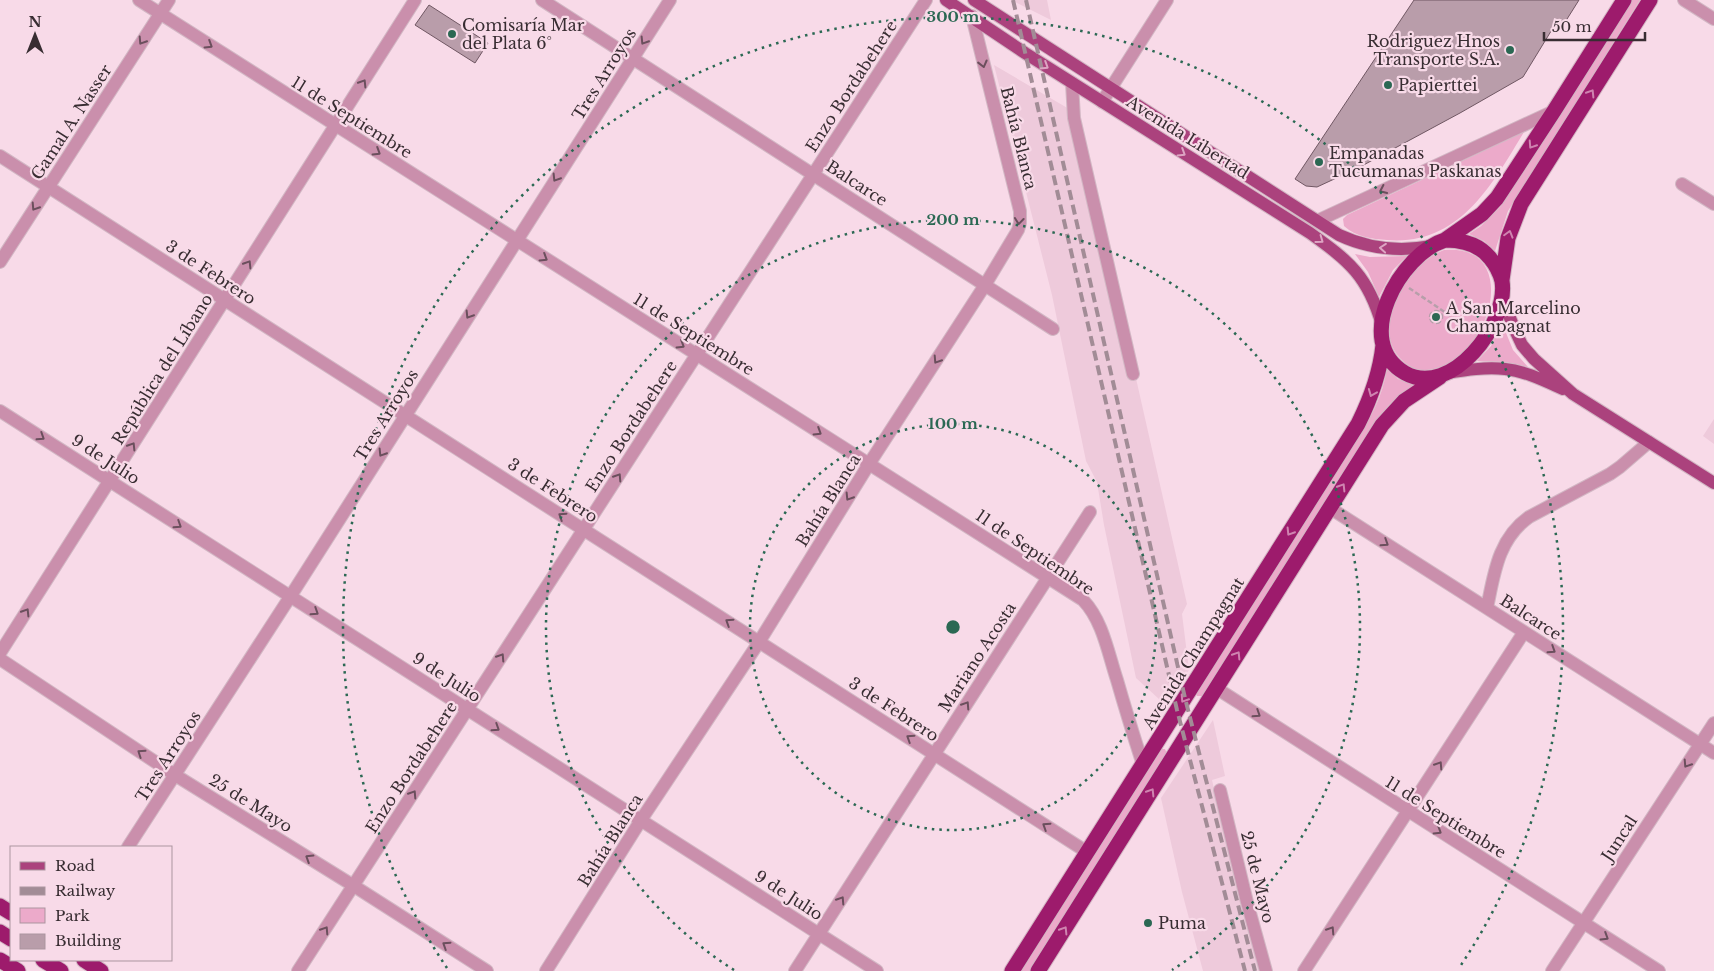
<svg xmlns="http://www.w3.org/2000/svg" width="1714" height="971" viewBox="0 0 1714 971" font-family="'Libre Baskerville',serif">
	<rect width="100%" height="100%" fill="#f8dae8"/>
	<path fill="#eecadb" d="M1011,0H1047L1051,20Z
		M994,65L1076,113L1187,604L1182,614L1189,670L1163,708L1159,699L1136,678L1104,525L1097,482L1086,461L1052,295Z
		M1714,419V444L1703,436Z
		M1213,720L1225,776L1212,780L1237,888L1260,971H1203L1182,892L1161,798Z"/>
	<path fill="#ecaaca" d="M1631,0H1640L1508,211L1495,251L1484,241L1469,234L1481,226L1500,207Z
		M1524,132C1492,185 1459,246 1387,240C1372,239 1356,237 1344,226L1343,219L1347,215Z
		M1444,250C1524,242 1491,365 1427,370C1418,371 1409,367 1403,361C1367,330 1408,263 1444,250Z
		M1355,254L1370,257L1407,256L1393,270L1379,297L1368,272Z
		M1502,323L1513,350L1528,367L1505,362L1477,361L1491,346Z
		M1387,368L1398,379L1413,385L1389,405L1379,417L1203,696H1197L1196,693L1367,423C1377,405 1384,388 1387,368Z
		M1162,749H1165L1167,754L1030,971H1020Z"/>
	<path fill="#b99daa" stroke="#705763" d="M1414,0H1579L1562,27L1556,23L1523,77L1460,113L1358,168L1317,187L1306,186L1295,179Z
		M429,5L488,43L475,63L415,25Z"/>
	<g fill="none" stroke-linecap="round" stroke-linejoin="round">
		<defs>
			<path id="minor" d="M139,0L1083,600C1103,621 1108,653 1117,680C1125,708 1134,737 1143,765
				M542,0L1053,329
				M1684,0L1714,19
				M1072,83L1074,118L1133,374
				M1102,102L1167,0
				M0,156L1087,852
				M1682,184L1714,204
				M1319,220L1554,111
				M0,262L169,0
				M0,411L877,971
				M1330,508L1714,753
				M1487,608C1494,574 1498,539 1529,517L1610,474L1620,467L1649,442
				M0,653L415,0
				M0,659L175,775L354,886L487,971
				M1216,688L1659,971
				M1220,790L1247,902L1266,971
				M128,847L290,597L670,0
				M298,971L926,0
				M546,971L641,820L759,642L869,464L985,285L1018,230L1020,223V211L972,16
				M795,971L1090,512
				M1304,971L1524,632
				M1552,971L1714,723"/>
			<path id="major" d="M946,0L1025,53L1310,233C1349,261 1368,276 1382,325
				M974,0L1339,235C1369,249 1400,252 1432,246
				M1501,295L1514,328L1522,345L1534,359L1573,394L1714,483
				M1447,373C1466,370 1485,367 1505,369C1525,371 1545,381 1563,389"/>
			<path id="highway" d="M1445,240C1462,240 1479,244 1490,258C1495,264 1500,273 1502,281C1509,323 1451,399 1405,373C1351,342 1400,254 1445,240Z
				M1445,240L1482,214L1497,198L1554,111L1624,0
				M1502,280L1508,238L1521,204L1650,0
				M0,906L11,913
				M0,932L11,939
				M0,960L18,971
				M43,960L61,971
				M84,960L101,971
				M1012,971L1358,424C1371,398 1380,374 1383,345
				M1038,971L1382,425L1404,401L1440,377"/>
		</defs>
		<use href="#minor" stroke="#d2b7c4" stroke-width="14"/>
		<use href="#major" stroke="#d2b7c4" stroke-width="14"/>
		<use href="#highway" stroke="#d2b7c4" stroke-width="17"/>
		<path stroke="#b79faa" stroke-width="2.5" stroke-dasharray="5 2.5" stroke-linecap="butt" d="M1409,288L1473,331
			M1430 317a6 6 0 1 1 12 0a6 6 0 1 1-12 0Z"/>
		<use href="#minor" stroke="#ca8fac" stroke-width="12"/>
		<use href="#major" stroke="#ab427d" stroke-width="12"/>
		<use href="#highway" stroke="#9d1b6c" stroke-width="15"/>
		<path stroke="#a28c96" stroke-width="4" stroke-dasharray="10 5" stroke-linecap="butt" d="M1013,0L1177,710L1245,971
			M1026,0L1185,698L1255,971"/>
	</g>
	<defs><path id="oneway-chevron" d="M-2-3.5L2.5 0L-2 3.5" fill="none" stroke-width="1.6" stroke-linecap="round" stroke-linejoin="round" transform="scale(1.25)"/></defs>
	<g stroke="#6b4f5d">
		<use href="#oneway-chevron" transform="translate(142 41) rotate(123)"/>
		<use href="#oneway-chevron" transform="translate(644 41) rotate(122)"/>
		<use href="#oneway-chevron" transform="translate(209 45) rotate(32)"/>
		<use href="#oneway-chevron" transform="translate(983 64) rotate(76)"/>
		<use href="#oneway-chevron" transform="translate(363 83) rotate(-58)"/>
		<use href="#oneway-chevron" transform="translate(377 152) rotate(32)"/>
		<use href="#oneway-chevron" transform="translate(556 178) rotate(122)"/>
		<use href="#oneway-chevron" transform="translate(1383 190) rotate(155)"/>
		<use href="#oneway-chevron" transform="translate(35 207) rotate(123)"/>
		<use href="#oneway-chevron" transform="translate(1019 221) rotate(96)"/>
		<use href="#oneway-chevron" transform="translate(544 258) rotate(32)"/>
		<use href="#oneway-chevron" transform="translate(248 264) rotate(-58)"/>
		<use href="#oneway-chevron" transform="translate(469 315) rotate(122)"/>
		<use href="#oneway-chevron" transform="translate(681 345) rotate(32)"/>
		<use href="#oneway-chevron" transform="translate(937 360) rotate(123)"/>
		<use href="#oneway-chevron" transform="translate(818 432) rotate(32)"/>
		<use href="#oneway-chevron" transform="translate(41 437) rotate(33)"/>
		<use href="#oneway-chevron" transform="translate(132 446) rotate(-58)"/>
		<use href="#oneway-chevron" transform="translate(382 453) rotate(122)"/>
		<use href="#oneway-chevron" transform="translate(618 477) rotate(-57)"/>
		<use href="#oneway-chevron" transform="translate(849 497) rotate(122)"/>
		<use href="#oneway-chevron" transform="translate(562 516) rotate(-147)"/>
		<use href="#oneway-chevron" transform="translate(178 525) rotate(33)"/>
		<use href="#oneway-chevron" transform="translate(1385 543) rotate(33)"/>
		<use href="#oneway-chevron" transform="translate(26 612) rotate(-58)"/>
		<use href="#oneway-chevron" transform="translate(315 612) rotate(33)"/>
		<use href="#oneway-chevron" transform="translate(729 622) rotate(-147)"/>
		<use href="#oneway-chevron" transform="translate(1552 650) rotate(33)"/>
		<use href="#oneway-chevron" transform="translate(501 657) rotate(-57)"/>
		<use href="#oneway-chevron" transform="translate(966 705) rotate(-57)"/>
		<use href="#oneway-chevron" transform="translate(1257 714) rotate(33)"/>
		<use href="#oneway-chevron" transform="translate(496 728) rotate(33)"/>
		<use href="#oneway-chevron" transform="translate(910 738) rotate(-147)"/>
		<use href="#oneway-chevron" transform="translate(141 753) rotate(-146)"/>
		<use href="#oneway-chevron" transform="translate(1687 764) rotate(123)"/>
		<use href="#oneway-chevron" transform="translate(1439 765) rotate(-57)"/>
		<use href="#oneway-chevron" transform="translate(413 794) rotate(-57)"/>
		<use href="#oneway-chevron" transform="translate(1046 826) rotate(-147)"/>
		<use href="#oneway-chevron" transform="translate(1438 831) rotate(32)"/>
		<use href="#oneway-chevron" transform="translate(309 858) rotate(-148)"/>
		<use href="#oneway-chevron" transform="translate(841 900) rotate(-57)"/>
		<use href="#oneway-chevron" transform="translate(325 930) rotate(-57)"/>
		<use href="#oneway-chevron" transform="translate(1331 930) rotate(-57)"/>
		<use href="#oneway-chevron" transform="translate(1605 937) rotate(32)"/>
		<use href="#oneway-chevron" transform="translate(446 945) rotate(-147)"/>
	</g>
	<g stroke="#dda5c3">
		<use href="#oneway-chevron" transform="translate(1045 66) rotate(32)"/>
		<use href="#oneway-chevron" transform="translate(1182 153) rotate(32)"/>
		<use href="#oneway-chevron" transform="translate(1320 240) rotate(36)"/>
		<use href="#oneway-chevron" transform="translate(1383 248) rotate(-175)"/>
	</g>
	<g stroke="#cf84b0">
		<use href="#oneway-chevron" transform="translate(1591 93) rotate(-58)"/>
		<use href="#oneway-chevron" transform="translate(1532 145) rotate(123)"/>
		<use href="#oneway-chevron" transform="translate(1509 234) rotate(-74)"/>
		<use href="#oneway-chevron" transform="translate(1372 393) rotate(112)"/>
		<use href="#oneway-chevron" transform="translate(1342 487) rotate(-58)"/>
		<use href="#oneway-chevron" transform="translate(1290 532) rotate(122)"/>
		<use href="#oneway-chevron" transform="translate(1237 655) rotate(-58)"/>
		<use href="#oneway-chevron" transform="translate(1184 699) rotate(123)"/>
		<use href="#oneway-chevron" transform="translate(1151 792) rotate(-58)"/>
		<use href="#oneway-chevron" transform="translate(1064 930) rotate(-58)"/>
	</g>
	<g fill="none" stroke="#2b6853" stroke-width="2.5" stroke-dasharray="2.5 5">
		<circle cx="953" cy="627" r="203"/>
		<path d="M734 970A407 407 0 1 1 1172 970"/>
		<path d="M447 968A610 610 0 1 1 1459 968"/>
	</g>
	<g fill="#2b6853" stroke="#f8dae8" stroke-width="2">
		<circle cx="452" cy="34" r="5"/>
		<circle cx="1510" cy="50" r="5"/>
		<circle cx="1388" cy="85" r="5"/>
		<circle cx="1319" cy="162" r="5"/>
		<circle cx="1436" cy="317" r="5"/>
		<circle cx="1148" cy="923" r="5"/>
	</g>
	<g text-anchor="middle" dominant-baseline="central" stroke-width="4.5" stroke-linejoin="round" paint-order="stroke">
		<g font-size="16" fill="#382d32" stroke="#f8dae8" text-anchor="start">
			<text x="462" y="25">Comisaría Mar<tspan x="462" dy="18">del Plata 6°</tspan></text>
			<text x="1500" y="41" text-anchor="end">Rodriguez Hnos<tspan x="1500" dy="18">Transporte S.A.</tspan></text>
			<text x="1398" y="85">Papierttei</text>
			<text x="1329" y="153">Empanadas<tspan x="1329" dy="18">Tucumanas Paskanas</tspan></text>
			<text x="1446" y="308">A San Marcelino<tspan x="1446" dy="18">Champagnat</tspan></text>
			<text x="1158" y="923">Puma</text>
		</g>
		<g font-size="16" fill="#382d32" stroke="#f8dae8">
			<text transform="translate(604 74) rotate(-58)">Tres Arroyos</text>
			<text transform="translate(851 86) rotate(-57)">Enzo Bordabehere</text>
			<text transform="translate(352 117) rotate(32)">11 de Septiembre</text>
			<text transform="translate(71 122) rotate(-57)">Gamal A. Nasser</text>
			<text transform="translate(1188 137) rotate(32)">Avenida Libertad</text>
			<text transform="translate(1019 138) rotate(76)">Bahía Blanca</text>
			<text transform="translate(857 183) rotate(33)">Balcarce</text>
			<text transform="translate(211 272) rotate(33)">3 de Febrero</text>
			<text transform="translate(694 334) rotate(32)">11 de Septiembre</text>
			<text transform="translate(162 369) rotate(-58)">República del Líbano</text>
			<text transform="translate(386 415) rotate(-58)">Tres Arroyos</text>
			<text transform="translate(631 426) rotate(-57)">Enzo Bordabehere</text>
			<text transform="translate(106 459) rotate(33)">9 de Julio</text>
			<text transform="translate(553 490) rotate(33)">3 de Febrero</text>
			<text transform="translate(828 500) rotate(-58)">Bahía Blanca</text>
			<text transform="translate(1035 552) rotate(34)">11 de Septiembre</text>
			<text transform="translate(1531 617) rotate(33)">Balcarce</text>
			<text transform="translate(1193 653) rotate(-58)">Avenida Champagnat</text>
			<text transform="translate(977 657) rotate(-57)">Mariano Acosta</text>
			<text transform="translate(447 677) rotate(33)">9 de Julio</text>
			<text transform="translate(894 709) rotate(33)">3 de Febrero</text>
			<text transform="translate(168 756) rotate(-57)">Tres Arroyos</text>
			<text transform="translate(411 767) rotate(-57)">Enzo Bordabehere</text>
			<text transform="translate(251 803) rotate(32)">25 de Mayo</text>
			<text transform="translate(1446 817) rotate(32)">11 de Septiembre</text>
			<text transform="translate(1619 838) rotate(-57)">Juncal</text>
			<text transform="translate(610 840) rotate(-58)">Bahía Blanca</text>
			<text transform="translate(1258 877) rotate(76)">25 de Mayo</text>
			<text transform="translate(789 895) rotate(33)">9 de Julio</text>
		</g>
	</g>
	<circle cx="953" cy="627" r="8" fill="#2b6853" stroke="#f8dae8" stroke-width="2.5"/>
	<g font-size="15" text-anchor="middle" font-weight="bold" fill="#2b6853" stroke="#f8dae8" stroke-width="4.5" stroke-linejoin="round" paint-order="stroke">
		<text x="953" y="22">300 m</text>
		<text x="953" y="225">200 m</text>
		<text x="953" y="429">100 m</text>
	</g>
	<rect x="10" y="846" width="162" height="115" fill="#f8dae8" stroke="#ab959f"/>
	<rect x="20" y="862" width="25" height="8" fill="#ab427d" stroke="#ab959f"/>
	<text x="55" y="871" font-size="15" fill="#382d32">Road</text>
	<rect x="20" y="887" width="25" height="8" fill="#a28c96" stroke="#ab959f"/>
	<text x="55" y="896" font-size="15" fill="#382d32">Railway</text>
	<rect x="20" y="908" width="25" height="15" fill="#ecaaca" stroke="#ab959f"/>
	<text x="55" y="921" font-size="15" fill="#382d32">Park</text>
	<rect x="20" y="934" width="25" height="15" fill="#b99daa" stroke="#ab959f"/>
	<text x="55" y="946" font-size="15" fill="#382d32">Building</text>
	<g transform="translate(35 35)" stroke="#f8dae8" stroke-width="4" paint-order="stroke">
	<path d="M0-4L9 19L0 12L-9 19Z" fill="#382d32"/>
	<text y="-8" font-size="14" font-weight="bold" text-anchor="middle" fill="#382d32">N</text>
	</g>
	<path d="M1544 32v8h101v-8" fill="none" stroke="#382d32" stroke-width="2.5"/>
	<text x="1552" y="32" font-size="15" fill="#382d32" stroke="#f8dae8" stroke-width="4" paint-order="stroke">50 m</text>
</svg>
